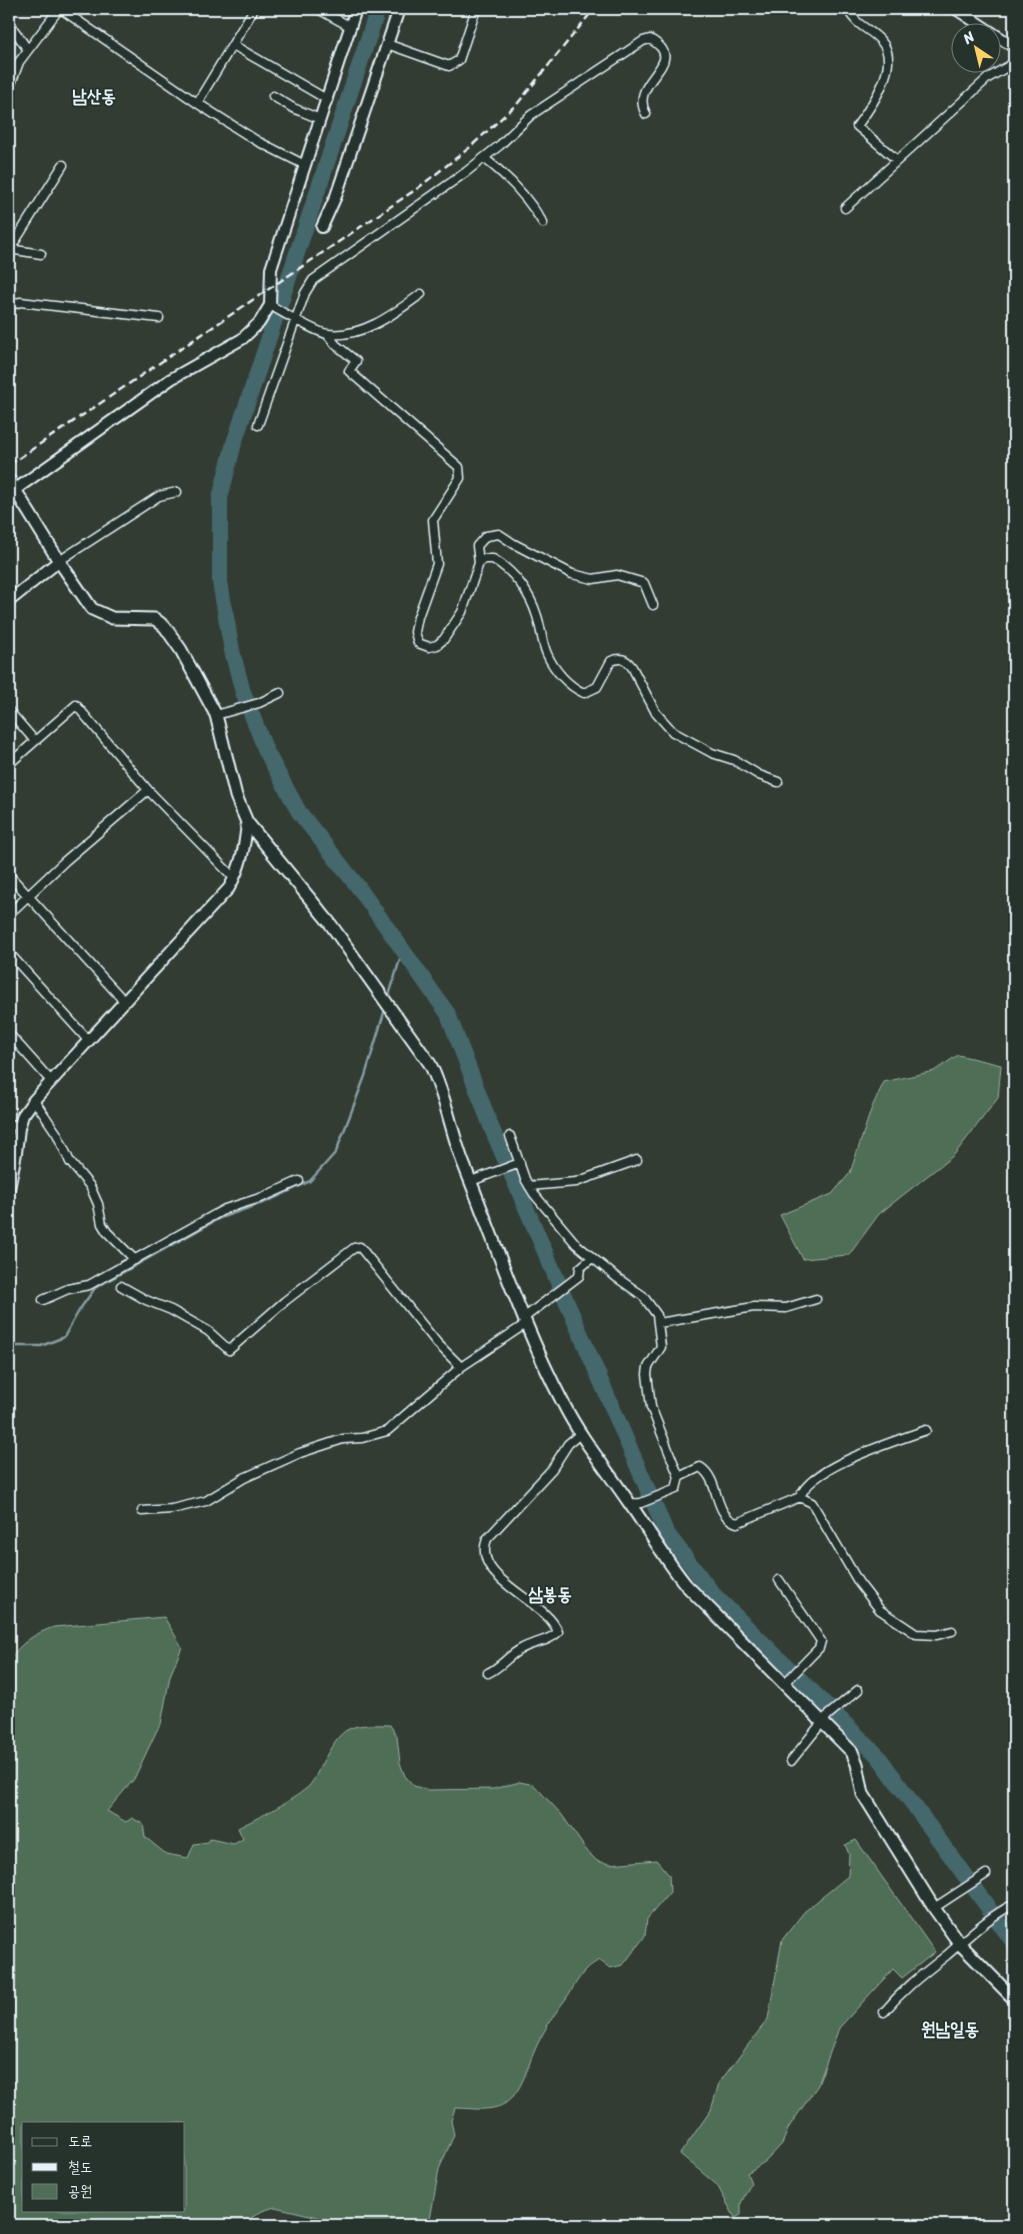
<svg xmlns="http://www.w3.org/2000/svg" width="1023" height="2234" viewBox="0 0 1023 2234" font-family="Sriracha,'Poor Story',sans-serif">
	<rect width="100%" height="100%" fill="#323c33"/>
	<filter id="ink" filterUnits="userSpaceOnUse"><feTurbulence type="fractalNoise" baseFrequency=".02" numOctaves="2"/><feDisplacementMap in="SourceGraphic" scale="10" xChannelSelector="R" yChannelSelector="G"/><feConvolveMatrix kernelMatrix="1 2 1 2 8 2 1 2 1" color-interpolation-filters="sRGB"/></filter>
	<g filter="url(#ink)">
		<path fill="#506e57" stroke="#9cb0a8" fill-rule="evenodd" d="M958,1055L1001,1065L998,1098L954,1155L879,1214L849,1255L803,1259L780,1215L832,1194L850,1173L872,1107L884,1082L934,1071Z
			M164,1617L182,1647L170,1676L161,1724L157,1730L134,1779L107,1811L126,1822L132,1818L143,1824L145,1837L166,1854L188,1858L194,1844L208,1842L210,1839L234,1844L243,1839L238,1828C257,1818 295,1800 310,1785C315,1779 318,1771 321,1765C343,1726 345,1724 390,1725L397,1736L400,1763L405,1776L414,1786L427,1790L493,1789L520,1782L534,1785L562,1815L587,1851L597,1861L610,1864L656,1860L669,1875L670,1892L647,1919L645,1936L623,1965L610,1968L599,1960C580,1971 577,1983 565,2000C553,2016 542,2033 534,2052C527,2068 522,2091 507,2102C493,2113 471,2108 455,2108L451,2121L454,2135L439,2169L429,2225H341L314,2216L275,2207L262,2211L240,2225H9V1661C19,1644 35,1633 54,1627ZM24,2123H184V2210H24Z
			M856,1840L935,1952L902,1978L893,1969L839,2028L818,2085L789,2127L782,2144L766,2161L747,2173L751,2183L741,2203V2215L735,2218L717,2185L680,2154L711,2110L719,2083L768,2019L782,1940L804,1912L848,1876L849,1854L845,1845Z"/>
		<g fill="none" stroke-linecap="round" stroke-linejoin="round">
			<path stroke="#869ea4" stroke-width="2.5" d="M388,999L403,949
				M9,1346H41L64,1337L80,1309L95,1288L220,1218L268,1201L310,1181L336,1152L365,1076L386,1006"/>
			<path stroke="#45676c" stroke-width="16" d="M378,9L234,443L220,498V582L232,651L243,692L266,751L299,812L359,888L448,1014L492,1129L666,1532L714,1595L878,1756L1014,1943"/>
			<defs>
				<path id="minor" d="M61,9L197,103L257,141L305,165
					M318,9L351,27
					M848,9C856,27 870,28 881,41C902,64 871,107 857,126L897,160
					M9,23L26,47
					M387,44L449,66L459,60L476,9
					M233,45L328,100
					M9,89L19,62L59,9
					M273,96L293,108L320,119
					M197,103L254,9
					M484,158C509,177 527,196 543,223
					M845,208L988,78L1014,63
					M9,249L41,254
					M10,249L63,165
					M270,305C282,312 317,333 328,334C363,338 395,313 421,294
					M9,306L20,302L159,318
					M327,334L336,345L356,361L349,371L459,467L460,478L433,520L437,564L418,617L415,632L418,643L429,647L437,645L444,639L462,612L479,563L477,546L486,536L499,534L514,544L572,574L593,579L617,575L644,583L653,605
					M258,425L305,293L313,280L466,172L500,145L531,115L643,41L650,39C692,63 627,80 646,114
					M59,561L159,496L177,492
					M479,563L484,559H493C514,571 530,593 537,616C541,628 542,643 547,654C554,670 568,686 584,693L597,687L611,661C621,657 626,659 632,667L656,713L673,732L712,753L734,760L759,775L778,782
					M9,711L35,741
					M216,715L259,703L280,693
					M9,764L76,705L148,790L234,878
					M9,875L124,1001
					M9,914L65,861L148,790
					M9,953L88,1040
					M9,1034L51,1081
					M34,1100L57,1134L70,1162L90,1186L98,1204L102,1224L107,1232L135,1260
					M9,1123L19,1128
					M510,1136L525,1179L534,1194L576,1244L616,1277L643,1296L657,1315L661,1347L648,1367L647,1374L651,1407L679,1477L676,1489L641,1503L630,1504
					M471,1181L520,1163
					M529,1186L576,1182L637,1160
					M121,1286L146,1300L171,1310L208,1331L229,1350L285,1301L354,1248L360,1247L437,1343L461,1367
					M43,1300L68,1289L89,1285L225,1209L263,1197L299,1181
					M525,1317L579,1276L580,1268L592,1258
					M659,1323L754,1307L786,1308L816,1299
					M679,1477L700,1467C721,1480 712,1515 737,1523L800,1497C811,1466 896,1441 926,1430
					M800,1497L812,1503L859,1583L880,1610L916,1634L937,1635L952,1631
					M142,1511L172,1509L206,1501L244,1478L300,1453L343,1439L362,1438L387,1431L461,1367L527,1323
					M779,1580L821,1641L819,1648L785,1683
					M488,1673C501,1667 509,1655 521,1649C532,1642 549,1642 558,1632C546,1599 471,1580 487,1539L552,1469L568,1444L580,1434
					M791,1761L828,1715L858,1690
					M934,1908L986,1874
					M884,2012C904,1988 923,1974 947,1955C969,1936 988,1917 1014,1904"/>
				<path id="tertiary" d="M956,9L1014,47
					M322,227L336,196L399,9
					M16,489L171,379L242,339L259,323L270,305L271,269L356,9
					M9,601L59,561
					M9,1189L16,1153L19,1128L23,1115L34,1100L229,888C241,867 245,846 247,822"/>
				<path id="secondary" d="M9,480L59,561L92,609L112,618L155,619L165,627L181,650L216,715L236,796L247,822L329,922L430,1064C446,1096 451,1132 464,1165C496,1244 523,1327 563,1403C581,1439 607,1470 630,1504C649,1531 665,1559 686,1585L852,1752L857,1764L863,1794L934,1908L959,1943L1014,1999"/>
			</defs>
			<use href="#minor" stroke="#e8f1f8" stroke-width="11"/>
			<use href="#tertiary" stroke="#e8f1f8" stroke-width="14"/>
			<use href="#secondary" stroke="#e8f1f8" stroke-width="15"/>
			<use href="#minor" stroke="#26332d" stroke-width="8"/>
			<use href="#tertiary" stroke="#26332d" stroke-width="10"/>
			<use href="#secondary" stroke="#26332d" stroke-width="11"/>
			<path stroke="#e8f1f8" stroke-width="2.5" stroke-dasharray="8 4" stroke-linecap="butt" d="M9,465L418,188L469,148L518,103L594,9"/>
		</g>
	</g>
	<g text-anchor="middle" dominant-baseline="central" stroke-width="4" stroke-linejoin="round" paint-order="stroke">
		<g font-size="18" font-weight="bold" fill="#e8f1f8" stroke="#26332d">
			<text x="94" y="96">남산동</text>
			<text x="550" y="1594">삼봉동</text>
			<text x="950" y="2029">원남일동</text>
		</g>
	</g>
	<rect width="1023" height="2234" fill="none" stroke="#26332d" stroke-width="30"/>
	<rect x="15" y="15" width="993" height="2204" fill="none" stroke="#e8f1f8" stroke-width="2" filter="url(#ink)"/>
	<rect x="22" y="2122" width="162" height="90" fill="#26332d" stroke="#747f7e"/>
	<rect x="32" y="2138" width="25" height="8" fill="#26332d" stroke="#747f7e"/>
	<text x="68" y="2146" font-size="15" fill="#e8f1f8">도로</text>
	<rect x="32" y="2163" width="25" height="8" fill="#e8f1f8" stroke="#747f7e"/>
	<text x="68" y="2172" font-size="15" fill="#e8f1f8">철도</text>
	<rect x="32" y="2184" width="25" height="15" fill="#506e57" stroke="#747f7e"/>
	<text x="68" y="2196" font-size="15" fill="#e8f1f8">공원</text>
	<g transform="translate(976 48) rotate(325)"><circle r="24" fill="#26332d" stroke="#747f7e"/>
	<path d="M0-4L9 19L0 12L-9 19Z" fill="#ffd166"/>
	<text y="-8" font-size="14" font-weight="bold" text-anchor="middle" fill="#e8f1f8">N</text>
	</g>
</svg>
